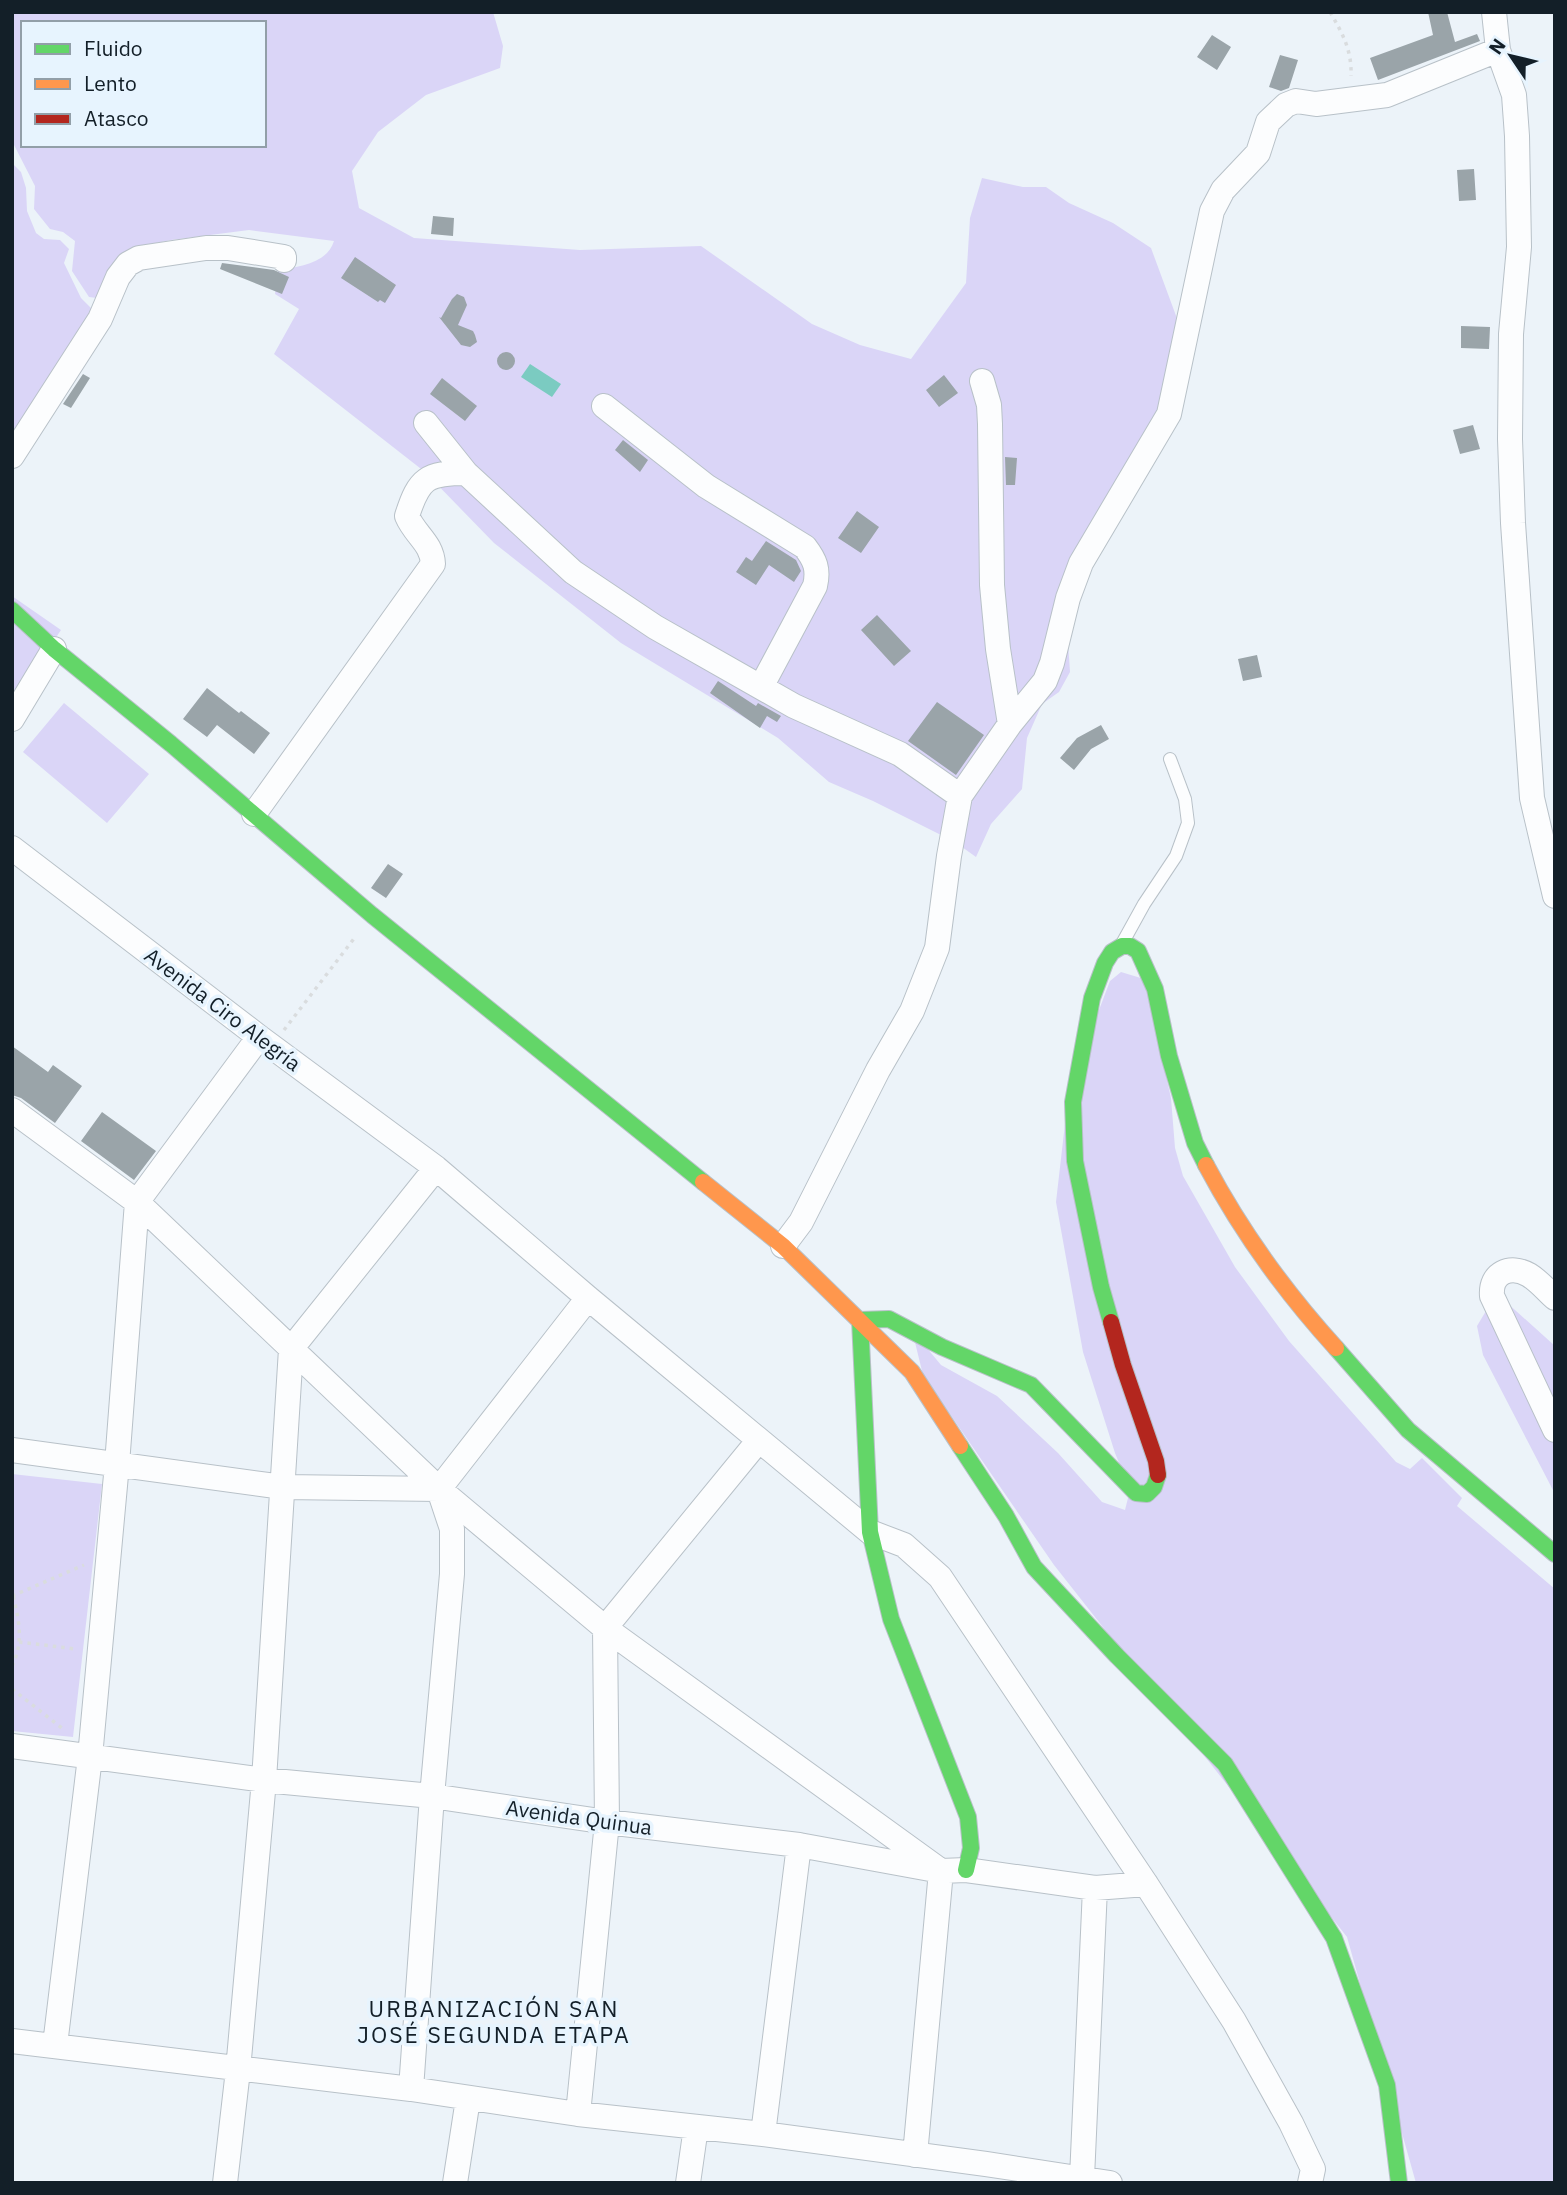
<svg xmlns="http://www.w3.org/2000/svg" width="1567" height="2195" viewBox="0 0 1567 2195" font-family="'IBM Plex Sans',sans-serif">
	<rect width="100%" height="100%" fill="#ecf3f9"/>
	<path fill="#dad5f7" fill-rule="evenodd" d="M12,12H493L503,46L500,68L426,95L378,132L352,171L359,208L414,238L580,250L701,246L812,324L860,345L911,359L966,283L970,218L982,178L1023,187H1046L1069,203L1113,223L1151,248L1182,332L1177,386L1119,504L1067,628L1070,672L1059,692L1042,704L1027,738L1022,789L991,824L976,857L955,842L873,801L829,782L778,738L621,643L494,543L425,472L274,354L299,309L275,294L278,271C299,266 327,264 334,241L249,230L171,240L131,248L97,298L89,297L72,271L75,241L63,232L50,229L34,209L35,186L12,141ZM23,23H264V145H23Z
		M12,163L21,172L26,188L27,211L36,233L44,239L60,240L69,249L64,263L81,298L92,309L94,316L12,443Z
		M12,596L61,630L12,702Z
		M64,703L149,774L107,823L23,752Z
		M1121,972L1144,979L1171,1098L1175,1148L1183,1176L1235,1267L1289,1341L1396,1462L1410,1469L1422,1458L1462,1498L1457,1506L1555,1589V2183H1416L1347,1937L1054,1565L923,1375L912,1330L941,1365L997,1396L1058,1453L1102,1502L1125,1510L1130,1490L1115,1453L1083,1352L1056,1202L1069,1089L1110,981Z
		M1505,1301L1555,1346V1494L1483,1355L1477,1326L1489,1306Z
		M12,1474L102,1484L73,1737L12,1731Z"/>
	<path fill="#7bcbc1" d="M530,364L561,384L552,397L521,377Z"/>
	<path fill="#9aa4a9" d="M1428,12H1447L1455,42L1477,34L1480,41L1378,80L1370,58L1433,35Z
		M1212,35L1231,47L1217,70L1197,57Z
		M1280,55L1298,60L1289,88L1281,91L1269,87Z
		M1474,169L1476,200L1459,201L1457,170Z
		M433,216L454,218L453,236L431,234Z
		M355,257L396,285L385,303L380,300L378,302L341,278Z
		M222,263L274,270L289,277L282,294L220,269Z
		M457,294L464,297L467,305L458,325L473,331L475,335L477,342L470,347L461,345L439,317L441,318L452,299Z
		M1461,326L1490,327L1489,349L1461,348Z
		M497 361a9 9 0 1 1 18 0a9 9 0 1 1-18 0Z
		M83,374L90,378L71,408L63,404Z
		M944,375L958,393L939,407L926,390Z
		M442,378L477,406L465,421L430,394Z
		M1473,425L1480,449L1460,454L1453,430Z
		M623,440L648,460L640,472L615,450Z
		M1005,457L1017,458L1015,485H1006Z
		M857,511L879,527L861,553L838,538Z
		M766,541L796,560L801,571L794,582L769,565L756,585L736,572L746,557L752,561Z
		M877,615L911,651L894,666L861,630Z
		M1257,655L1262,677L1243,681L1238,659Z
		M718,681L756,706L758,703L781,716L777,722L767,716L760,728L710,693Z
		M207,688L239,713L241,711L270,733L254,754L217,725L207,737L183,719Z
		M937,702L984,735L956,775L908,741Z
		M1101,725L1109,739L1091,749L1074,770L1060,758L1077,738Z
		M388,864L403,874L386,898L371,888Z
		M12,1046L48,1072L53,1065L82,1086L55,1123L21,1098L12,1095Z
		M102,1112L156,1151L134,1180L81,1141Z"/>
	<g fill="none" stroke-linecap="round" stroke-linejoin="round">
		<defs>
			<path id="lane" d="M1123,942L1144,904L1176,856L1188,823L1185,799L1170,759"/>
			<path id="street" d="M1494,12L1498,50L1514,95L1517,136L1519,247L1511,334L1510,439L1513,523L1532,798L1555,896
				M982,381L989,405L990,424L992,585L998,649L1010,724
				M604,406L706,486L805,547C815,560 819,569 815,586L761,687
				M426,423L466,473L573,572L655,627L794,706L900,754L960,796
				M12,456L100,319L118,277L128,264L139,258L206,248H228L284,257V260
				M12,719L54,649
				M254,814L433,564C432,543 415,535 407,516C419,478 427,473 466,473
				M12,848L259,1037L436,1168L588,1298L870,1532L904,1545L940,1577L1146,1884L1234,2021L1291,2123L1313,2169L1310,2183
				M12,1110L137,1202L439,1489L605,1628L941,1871L915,2155
				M783,1246L801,1222L878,1070L912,1011L937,948L949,856L960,796L1010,724L1045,681L1052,663L1068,598L1081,563L1169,414L1212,211L1223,190L1258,153L1268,122L1286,105L1296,101L1316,104L1387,95L1498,50
				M1555,1298C1547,1291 1539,1281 1529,1275C1510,1264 1490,1273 1492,1296L1555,1430
				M12,1450L283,1487L439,1489
				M439,1489L588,1298
				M12,1746L264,1780L432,1796L607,1822L799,1845L941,1871L966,1870L1095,1888L1146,1884
				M12,2041L411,2089L578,2114L763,2134L986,2164L1110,2183
				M55,2045L90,1757L117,1464L137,1202L259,1037
				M411,2089L432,1796L452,1574V1529L439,1490
				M578,2114L607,1822L605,1628L759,1440
				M763,2134L799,1845
				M1082,2178L1095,1888
				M225,2183L238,2070L264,1780L291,1349L436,1168
				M455,2183L468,2099
				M688,2183L696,2127"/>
			<path id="fast" d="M12,610L54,649L171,744L372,915L703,1182
				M1111,1322L1101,1287L1075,1161L1073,1102L1092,998L1105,963L1112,952L1122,946H1130L1138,951L1155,989L1169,1056L1195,1143L1206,1165
				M1336,1348L1408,1430L1555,1554
				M960,1446L1006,1516L1034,1567L1117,1656L1225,1764L1334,1938L1387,2085L1399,2183
				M966,1870L971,1848L968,1817L891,1619L870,1532L860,1320L889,1319L942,1347L1031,1385L1136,1493L1147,1494L1154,1487L1158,1475"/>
			<path id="slow" d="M1206,1165C1241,1231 1286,1293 1336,1348
				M703,1182L783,1246L912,1372L960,1446"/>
			<path id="jam" d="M1111,1322L1123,1365L1156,1461L1158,1475"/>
		</defs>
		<use href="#lane" stroke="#b8c1c8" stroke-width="14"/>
		<use href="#street" stroke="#b8c1c8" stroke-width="26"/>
		<use href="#fast" stroke="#b8c1c8" stroke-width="18"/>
		<use href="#slow" stroke="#b8c1c8" stroke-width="18"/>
		<use href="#jam" stroke="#b8c1c8" stroke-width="18"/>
		<path stroke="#d9dcde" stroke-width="3.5" stroke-dasharray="3.5 5" stroke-linecap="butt" d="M1330,12C1343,34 1352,51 1351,76
			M284,1030L356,936
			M12,1596L84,1565
			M19,1642L76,1649
			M12,1666C24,1642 19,1621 13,1595
			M12,1689L63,1729"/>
		<use href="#lane" stroke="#fcfdfe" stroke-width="12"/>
		<use href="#street" stroke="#fcfdfe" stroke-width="24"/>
		<use href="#fast" stroke="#63d668" stroke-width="16"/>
		<use href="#slow" stroke="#ff974d" stroke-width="16"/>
		<use href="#jam" stroke="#b3261e" stroke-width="16"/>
	</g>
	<g text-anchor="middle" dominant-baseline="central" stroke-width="7" stroke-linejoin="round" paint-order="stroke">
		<g font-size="21" fill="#131f28" stroke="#e7f4fe">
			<text transform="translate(223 1009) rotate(37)">Avenida Ciro Alegría</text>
			<text transform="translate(579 1817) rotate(8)">Avenida Quinua</text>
		</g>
		<g font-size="23" letter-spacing="2" fill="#131f28" stroke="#e7f4fe">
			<text x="494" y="2008">URBANIZACIÓN SAN<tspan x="494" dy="26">JOSÉ SEGUNDA ETAPA</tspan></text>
		</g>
	</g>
	<rect width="1567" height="2195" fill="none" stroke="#131f28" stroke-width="28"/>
	<rect x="21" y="21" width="245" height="126" fill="#e7f4fe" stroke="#929fa8" stroke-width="2"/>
	<rect x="35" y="44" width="35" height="10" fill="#63d668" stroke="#929fa8" stroke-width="2"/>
	<text x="84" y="56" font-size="21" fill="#131f28">Fluido</text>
	<rect x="35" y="79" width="35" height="10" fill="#ff974d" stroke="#929fa8" stroke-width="2"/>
	<text x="84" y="91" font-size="21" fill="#131f28">Lento</text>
	<rect x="35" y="114" width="35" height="10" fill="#b3261e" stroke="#929fa8" stroke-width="2"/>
	<text x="84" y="126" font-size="21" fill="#131f28">Atasco</text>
	<g transform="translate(1511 56) rotate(305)" stroke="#e7f4fe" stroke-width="5" paint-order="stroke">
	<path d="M0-5L12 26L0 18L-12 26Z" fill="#131f28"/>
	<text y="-10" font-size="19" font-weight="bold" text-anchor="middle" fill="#131f28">N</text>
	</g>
</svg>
